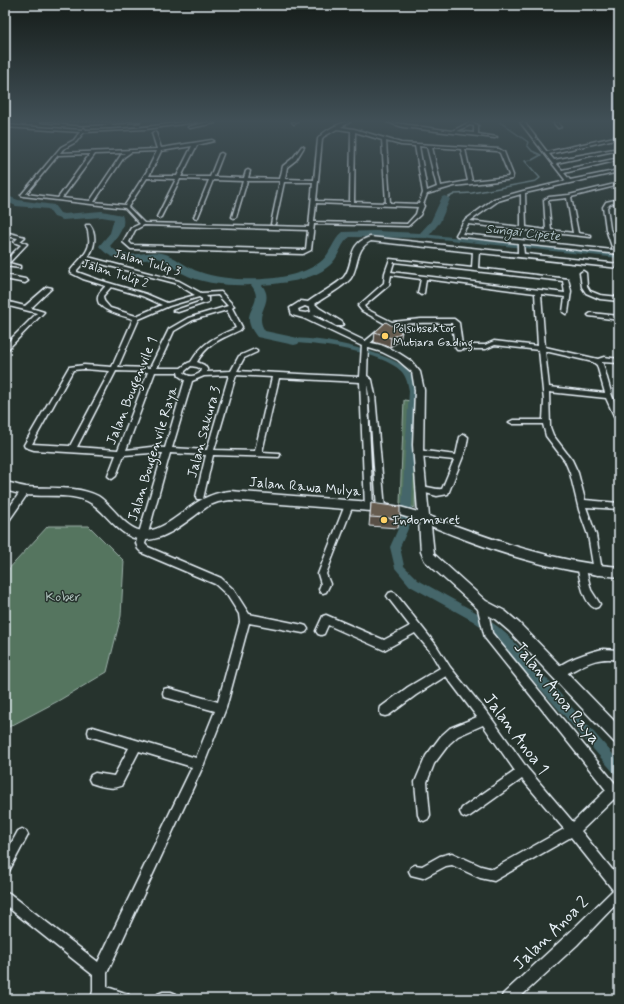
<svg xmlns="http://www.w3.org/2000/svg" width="624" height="1004" viewBox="0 0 624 1004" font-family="Mynerve,sans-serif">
	<rect width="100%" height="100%" fill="#26332d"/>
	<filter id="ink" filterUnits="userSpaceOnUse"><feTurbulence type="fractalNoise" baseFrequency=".025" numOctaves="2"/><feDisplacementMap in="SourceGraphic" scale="8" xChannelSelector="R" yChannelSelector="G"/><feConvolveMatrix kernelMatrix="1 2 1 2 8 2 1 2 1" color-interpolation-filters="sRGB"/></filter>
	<g filter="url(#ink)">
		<path fill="#54745e" stroke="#9eb2ab" d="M404,400L418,402L415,508L400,503Z
			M48,526H89L124,561L121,616L107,672L58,701L5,729V573Z"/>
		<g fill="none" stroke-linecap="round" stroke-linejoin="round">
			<path stroke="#869ea3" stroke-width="1.5" d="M445,199L455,194L472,193L536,181L540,178L525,161L532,160L541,155L532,151L527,145L528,142L500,122"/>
			<path fill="#44666a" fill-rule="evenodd" d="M423,234L619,254V258L421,237L420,236Z
				M292,339C314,335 387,352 404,367C412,372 415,382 417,391L411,522L400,547L404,566L418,580L481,615L497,626L511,638L619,761V776L615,774L503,646L489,632L473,621L410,586L395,568L390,547L401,522L409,391C408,384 406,376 401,371C382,352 321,344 294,343L291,341Z"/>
			<path fill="#44666a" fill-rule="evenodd" d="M5,195L18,200L54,205L60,213L64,214L102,211L122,215C127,226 117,238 110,246C127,263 144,249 162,253C176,256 186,268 200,272C232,283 291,283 319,263C331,255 332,240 343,232L375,231L420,233L431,221L442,197L445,196L450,199L440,222L427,238L350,237C341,243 340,254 333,262C317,280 285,283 262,285C276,303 252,312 265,331L298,338L300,341L298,344L294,345L257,337C254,333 251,329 250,325C244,309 265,302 251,285C229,286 202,284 182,273C174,268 167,260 158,258C154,258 148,260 143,260C127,262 109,260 99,246L110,233L114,219L102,217L63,220L54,217L48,209L16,206L5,201Z"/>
			<defs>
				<path id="street" d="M41,122H140L82,125Z
					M184,122H197L146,129L84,132L76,142L63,149L60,153L157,149L152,133L154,132L156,133L161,148L212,140L214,141L197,145L181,177H210L219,154L221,153L223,154L214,177L244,178L246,171L248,170L250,171L248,178L280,179L283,166L293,158L302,146L304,147L296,160L287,167L285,179L314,180L318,139C323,131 340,122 350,122L341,127L354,129L401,143L499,149L504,152L513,175L512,179L506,180L454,186L427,194L423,205L424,206L420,215L408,226L314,224L311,250L303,254L131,249L123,242L131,228L140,224L125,208L23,196L21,195L61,147L74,140L80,132L5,127V125L82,130L84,128L86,130C119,130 151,127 184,122ZM337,129L351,131L350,202L316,201L322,139L323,137ZM355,132L382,140L386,203L354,202ZM386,141L401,145L415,146L423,193L419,204L390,203ZM192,146L177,176H149L161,151ZM419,146L427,147L437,187L427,191ZM432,147L461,149L468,181L441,186ZM465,149L497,151L500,153L509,175L508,177L472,181ZM157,151L147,171L125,205L94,202L124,157L131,152ZM125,153L121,155L90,201L62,198L95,154ZM90,154L58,198L26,194L58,155ZM147,178L176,179L157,217L159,218L161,217L180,179L209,180L194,217L196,218L198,217L213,180L243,181L232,217L234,218L236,217L247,181H280L271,224L273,225L275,224L284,182H313L309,227L144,223L128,207ZM316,203L418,207L416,214L407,224L314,222ZM144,225L308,230L306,249L302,250L132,245L129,242L135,230Z
					M209,122L215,123L190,128L188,127Z
					M292,122H297L294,124Z
					M387,122L452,131L468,123H473L478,125V134L497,137L495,138L403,127ZM470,125L474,126V133L456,131Z
					M520,122H524L547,152L619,136V138L549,154L554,160L619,148V150L556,163L562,170L619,158V160L564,173L570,180L619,170V172L525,193L526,227L546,230L544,200L549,197L569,195L619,183V185L571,197L578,233L591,235V237L468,224L462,234L613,250L606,229L603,207L606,202L619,199V201L610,204L607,207L610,229L619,250V254L523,244L524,255L521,257L518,255V243L457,236L456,235L464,221L494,199L523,191L566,181ZM521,194V227L470,221L498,201ZM567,198L573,233L551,230L548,200Z
					M553,122H557L561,127L558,128Z
					M619,122V132L617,131L615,123Z
					M86,225H90C97,234 95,248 88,257L179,281L201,293L221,292L233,305L234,306L232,308L242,327L240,330C221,339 208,343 197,362L204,365L207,369V372L231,371L239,356L255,349L257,350V352L244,358L237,371L360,377L362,344L386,324L362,311L358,306L384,283L385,273L390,259L472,268L473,251L476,249L479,251L478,268L568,279L571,291L568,313L566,314L563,312L565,297L541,294L545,347L598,359L604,357L619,359V363L601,362L603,364L612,396L619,410V420L615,418L606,398L549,392L550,427L553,435L572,460L578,473L585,500L619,503V509L586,507L596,535L602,571L601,574L598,575L595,574L594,571L588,535L579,510L570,473L565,461L546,436L543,424H513L509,422L513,420H543L544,401L539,350L495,345L486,349H462L461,350H457L455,347L452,323C439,323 401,321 390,327C382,331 375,339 368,345L367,376L372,380L375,395L385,509L384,511H378L377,509L369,395L367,384L373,508L372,510H366L365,508L360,382L279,378L262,452L279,453L280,455L279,457L213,455L203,499H197L196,497L206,455L170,453L145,544L148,547L221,578L233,589L249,614L303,625L306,626L308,629L306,632L303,633L249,623L226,708L204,764L107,973V987L128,994L130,999H91L93,991V975L5,905V891L9,893L98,962L192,767L139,751L121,786C112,790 100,786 91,783L89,779L91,775L95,773L114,776L129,748L89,736L88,732L89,728L93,727L196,758L215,711L168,698L164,697L163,693L164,689L168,688L218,702L240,622L239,614L227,595L215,584L142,553L138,549L136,543L163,453H151L124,455L116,476L112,479L108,476L116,455L34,450L25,447L24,445L69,367L84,365L112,367L133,319C117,314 82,307 106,286L83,279L71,273V270C79,259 91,252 89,238C88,233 89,230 86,226ZM86,260L175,283L195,295L167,303L146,294L99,280L77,272V270ZM394,262L563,281L565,293L391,272ZM391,275L421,279L418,293L421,295L424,293L426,279L535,293L538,346L494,341L485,345H462L459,323L454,319H421L392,322L366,309L364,306L389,285ZM111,287L142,296L162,305L136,316L110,308L104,301L103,296ZM218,295L228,306L188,318L169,329L150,368L118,367L139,319L169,306L199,297L202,299V301L173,311L178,312L208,302V298L206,296ZM227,310L236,328C215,337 203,342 191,362L188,363L181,368H157L174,331L193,320ZM545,351L593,362L597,365L605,393L549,387ZM191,366L197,367L201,369L200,373C194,376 190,378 184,373L185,371ZM84,369L110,371L70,446L32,444L73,370ZM116,371L148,372L118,450L77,447ZM155,372H178L179,376L185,380L165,448L151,447L126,450ZM229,375L207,450L172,448L192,381L204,376ZM236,375L272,377L255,451L214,450Z
					M5,232L25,237L20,241L27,244L9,263L20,266V268L5,266V261L21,245L14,242L18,238L5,236Z
					M583,271L586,273L587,286L590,291L600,295L619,297V301L600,299L586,293L582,287L580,273Z
					M5,275L25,279L28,281L25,283L5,279Z
					M47,287L52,288L31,308L44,312L7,350L5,351V345L37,313L5,305V301L25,306Z
					M591,313L619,316V320L589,316L588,315Z
					M464,434L468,437L466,449L448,494L437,496L418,491L417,489L418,487C426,485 434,490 442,489L454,460L417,456L413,453L414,451L417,450L456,455L460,437Z
					M25,488L28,489L29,491L28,493L8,522L5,523V514L22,489Z
					M349,502L352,503L353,505L326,574L330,584L326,592L323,593L320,592L319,589L321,584L318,574L345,505L346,503Z
					M582,566L585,567L586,570L591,590L600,604L598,607L595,608C584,604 580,580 578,570L579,567Z
					M392,592L395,593L436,645L450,667L489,715L527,768L573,822L606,790L485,638L477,605L479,602L482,601L485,602L487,605L492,633L619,788V803L614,799L581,831L619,878V901L577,945L518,999H501L503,994L567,935L613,890L571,837L494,881L480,878L452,865L446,866L423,878L411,875L409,871L411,867L415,865L422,866L440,856L452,853L481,866L493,869L564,829L522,779L470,816L466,818L462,816L460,812L462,808L515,771L483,725L458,736L449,744L434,764L427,782L430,815L428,819L424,821L420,819L418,815L415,782L426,756L441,736L450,728L477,717L446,676L416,695L389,715L385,716L381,715L380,711L381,707L408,687L440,668L430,651L415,633L384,650L328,625L324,634L321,635L318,634L316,631L323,616L326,615L384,640L410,626L389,599L387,596L389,593Z
					M603,649L619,650V660C593,655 581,668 559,677L555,675L554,672C558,662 592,651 603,649Z
					M22,829L26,831L28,835L9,871L5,873V855L18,831Z
					M163,992H171L176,994L178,999H156L158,994Z"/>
				<path id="secondary" d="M370,237L619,264V268L371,241C355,248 359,266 351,278C345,286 323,298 315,304L319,308L342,322L343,324L342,326H336L318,315L313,316L367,342L381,345L397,352L411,361L420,372L424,390L423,454L429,516C491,539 552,562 619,567V577C554,572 491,551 431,526L434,554L486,601L505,611L519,623L619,726V744L614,742L509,631L495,619L478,609L425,561L421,552L419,521L400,515L371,511L230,500L218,502L210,505C183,522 152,558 119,529C108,520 100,507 87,501C69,493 45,497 26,495C19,494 12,492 5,490V482C12,483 19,486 26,487C49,489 76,485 98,496C113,505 126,532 146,531C167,529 183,510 201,500C210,495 219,492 230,491L371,502L400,507L418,512L413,445L415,390L412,372L398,360L382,352L362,346L303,318L292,315L290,308L301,301L308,302C317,295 338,284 344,277C355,263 346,244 370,237ZM305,306L310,308L311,312L306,313L299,312L298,309Z"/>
			</defs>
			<use href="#street" stroke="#e8f1f8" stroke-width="3"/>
			<use href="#secondary" stroke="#e8f1f8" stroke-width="3"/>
			<use href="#street" fill="#26332d" fill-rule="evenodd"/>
			<use href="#secondary" fill="#26332d" fill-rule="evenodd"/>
		</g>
		<path fill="#584f45" stroke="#e8f1f8" d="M386,322L400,341L390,347L374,342L375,332Z
			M371,503L400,519L398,528L369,526Z"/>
		<path fill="#474038" stroke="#e8f1f8" d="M402,332L400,341L390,347L391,338Z"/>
		<path fill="#665c50" stroke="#e8f1f8" d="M386,322L402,332L391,338L375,332Z
			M371,503L400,507V519L370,517Z"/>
	</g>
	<linearGradient id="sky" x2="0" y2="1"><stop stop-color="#151c19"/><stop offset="0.46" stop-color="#415057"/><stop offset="1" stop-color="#415057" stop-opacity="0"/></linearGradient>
	<rect width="624" height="263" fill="url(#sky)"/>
	<g fill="#ffd166" stroke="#26332d" stroke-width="1.5">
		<circle cx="385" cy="336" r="4"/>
		<circle cx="384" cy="520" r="4"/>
	</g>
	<g text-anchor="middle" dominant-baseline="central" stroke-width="3" stroke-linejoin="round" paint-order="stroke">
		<g font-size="12" fill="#e8f1f8" stroke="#26332d">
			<text transform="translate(147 263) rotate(16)">Jalan Tulip 3</text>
			<text transform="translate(115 274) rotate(18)">Jalan Tulip 2</text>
		</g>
		<g font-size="12" fill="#e8f1f8" stroke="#26332d" text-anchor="start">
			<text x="393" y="329">Polsubsektor<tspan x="393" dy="14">Mutiara Gading</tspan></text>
		</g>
		<g font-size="13" font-style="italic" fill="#afc0c6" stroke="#26332d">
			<text transform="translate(523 233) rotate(6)">Sungai Cipete</text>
		</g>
		<g font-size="14" fill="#e8f1f8" stroke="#26332d">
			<text transform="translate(132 391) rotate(-68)">Jalan Bougenvile 1</text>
			<text transform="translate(204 432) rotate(-75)">Jalan Sakura 3</text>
			<text transform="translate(153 454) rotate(-73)">Jalan Bougenvile Raya</text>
			<text transform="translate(305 487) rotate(5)">Jalan Rawa Mulya</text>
		</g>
		<g font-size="14" fill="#e8f1f8" stroke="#26332d" text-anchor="start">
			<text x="392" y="520">Indomaret</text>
		</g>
		<g font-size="14" fill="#adbfba" stroke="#26332d">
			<text x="63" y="597">Kober</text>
		</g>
		<g font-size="17" fill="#e8f1f8" stroke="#26332d">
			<text transform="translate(557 693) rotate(51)">Jalan Anoa Raya</text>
			<text transform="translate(516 734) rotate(53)">Jalan Anoa 1</text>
			<text transform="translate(551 933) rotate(-44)">Jalan Anoa 2</text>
		</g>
	</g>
	<rect width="624" height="1004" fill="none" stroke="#26332d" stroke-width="20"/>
	<rect x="10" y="10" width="604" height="984" fill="none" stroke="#e8f1f8" stroke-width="1.5" filter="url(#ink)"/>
</svg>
